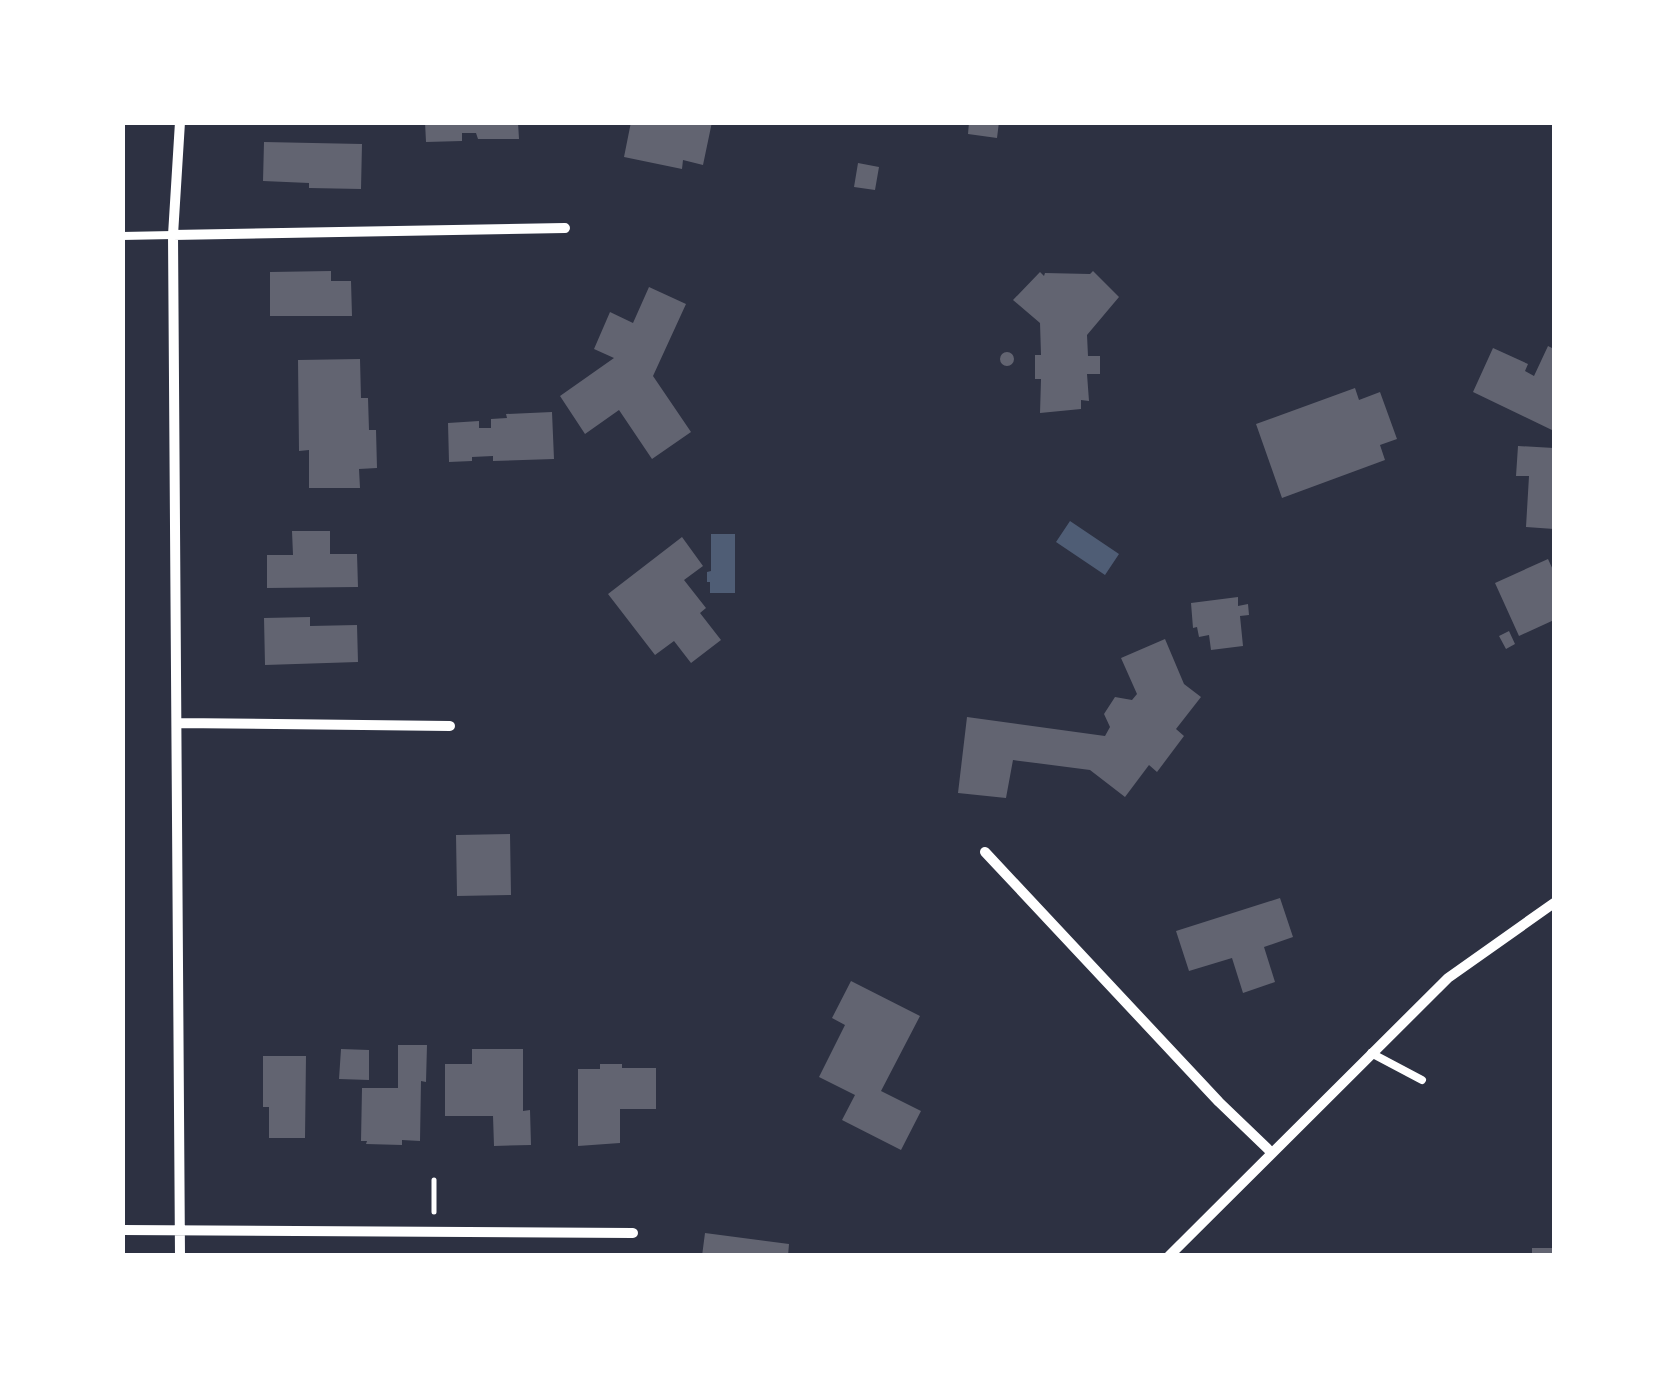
<svg xmlns="http://www.w3.org/2000/svg" width="1677" height="1378" viewBox="0 0 1677 1378" font-family="Poppins,sans-serif">
	<rect width="100%" height="100%" fill="#2d3142"/>
	<path fill="#4f5d75" d="M1070,521L1119,554L1105,575L1056,542Z
		M711,534H735V593H710V582H707V572L711,571Z"/>
	<path fill="#626471" d="M425,122H518L519,139H478L476,133H462V141L426,142Z
		M631,122H712L703,165L683,160L682,169L624,157Z
		M969,122H999L997,138L968,134Z
		M264,142L362,144L361,189L309,188V183L263,181Z
		M858,163L879,167L875,190L854,187Z
		M331,271V281H351L352,316H270V272Z
		M1093,271L1119,297L1087,335L1088,356H1100V374H1087L1089,401L1081,400V409L1040,413L1041,379H1035V355H1041L1040,323L1013,300L1040,272L1044,276L1045,273L1090,274Z
		M649,287L686,304L653,376L691,432L652,459L619,410L585,434L560,396L614,358L594,349L610,312L633,323Z
		M1548,346L1554,349V431L1473,392L1493,348L1528,364L1525,371L1534,376Z
		M1000 359a7 7 0 1 1 14 0a7 7 0 1 1-14 0Z
		M360,359L361,398H368L369,430H376L377,468L359,469L360,488H309V450L299,451L298,360Z
		M1355,388L1359,400L1380,392L1397,439L1380,445L1385,460L1282,498L1256,424Z
		M552,412L554,459L493,461V456L472,457V461L449,462L448,423L479,421V428H491V419L507,418L506,414Z
		M1518,446L1554,448V529L1526,527L1529,476H1516Z
		M292,531H330V554H357L358,587L267,588V555H293Z
		M682,537L703,566L684,580L706,608L700,613L721,640L691,663L674,641L655,655L608,594Z
		M1548,559L1554,572V620L1519,636L1495,583Z
		M1238,597V606L1248,604L1249,615L1240,616L1243,646L1211,650L1209,635L1199,637L1197,627L1193,628L1191,603Z
		M310,617V626L357,625L358,662L265,665L264,618Z
		M1509,631L1515,644L1506,649L1499,636Z
		M1165,639L1184,684L1201,697L1176,729L1184,736L1157,772L1149,765L1125,797L1090,770L1013,760L1006,798L958,793L967,717L1105,736L1110,727L1104,714L1115,697L1132,700L1137,694L1121,658Z
		M510,834L511,895L457,896L456,835Z
		M1280,898L1293,937L1264,947L1275,982L1243,993L1232,958L1189,971L1176,931Z
		M851,981L920,1016L881,1091L921,1111L901,1150L842,1120L855,1095L819,1077L845,1025L832,1018Z
		M398,1045H427L426,1082L421,1081L420,1141L402,1140V1145L366,1144L367,1141H361L362,1088H398Z
		M341,1049L369,1050V1080L339,1079Z
		M472,1049H523V1111L530,1110L531,1145L494,1146L493,1116H445V1064H472Z
		M263,1056H306L305,1138H269V1107H263Z
		M600,1064H622V1068H656V1109H620V1143L578,1146V1069H600Z
		M705,1233L789,1244L788,1256H702Z
		M1532,1248H1554V1256H1532Z"/>
	<g fill="none" stroke-linecap="round" stroke-linejoin="round">
		<path stroke="#fff" stroke-width="5" d="M434,1180V1212"/>
		<path stroke="#fff" stroke-width="8" d="M122,236L173,235
			M1371,1053L1422,1080"/>
		<path stroke="#fff" stroke-width="10" d="M180,122L173,235L180,1256
			M173,235L565,228
			M177,723L450,726
			M985,852L1219,1102L1272,1153
			M122,1230L633,1233
			M1169,1256L1448,978L1554,903"/>
	</g>
	<rect width="1677" height="1378" fill="none" stroke="#ffffff" stroke-width="250"/>
</svg>
